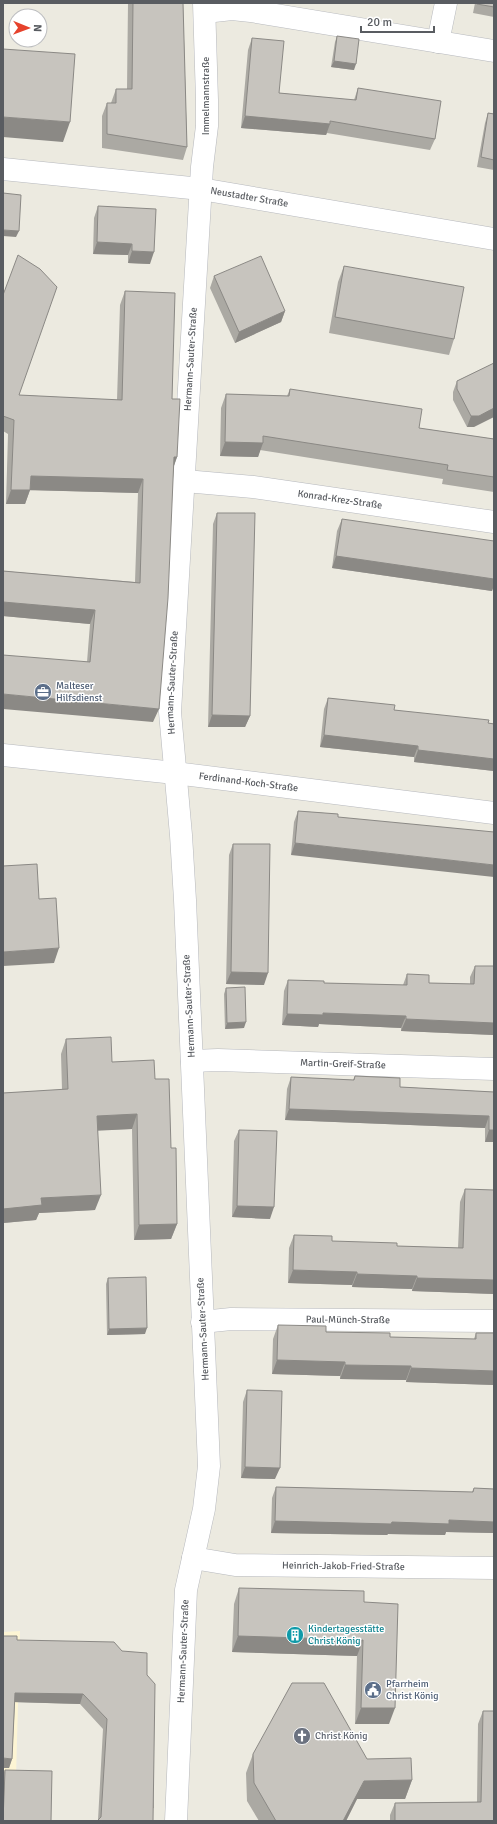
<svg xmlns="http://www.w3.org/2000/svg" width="497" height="1824" viewBox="0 0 497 1824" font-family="Signika,sans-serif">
	<rect width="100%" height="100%" fill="#eceae0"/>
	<path fill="#fdf5d4" d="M20,1631L16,1777H3V1632Z"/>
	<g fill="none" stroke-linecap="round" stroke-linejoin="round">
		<defs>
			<g id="minor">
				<path d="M205,12L232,9L251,11L494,51"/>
				<path d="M438,42L446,3"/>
				<path id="s1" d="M3,169L201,189L494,239"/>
				<path id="s2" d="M185,481L253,487L494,522"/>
				<path id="s3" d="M3,755L175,773L494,813"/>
				<path id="s4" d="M192,1061L218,1060L494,1069"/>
				<path id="s5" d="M202,1322L231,1319L494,1321"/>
				<path id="s6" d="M193,1558L235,1565L494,1568"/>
				<path id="s7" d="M176,1821L186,1590L204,1509L209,1466L185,900L181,835L170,712L202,167L207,126V100L204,3"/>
			</g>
		</defs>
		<use href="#minor" stroke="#b6b8bd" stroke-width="23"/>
		<use href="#minor" stroke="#fff" stroke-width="22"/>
	</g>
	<path fill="#aba9a3" d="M128,3H183L187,147L183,160L102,148V116L107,103H111L116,89H127Z
		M475,3H494V17L473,13Z
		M337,36L354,70L331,67L335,42Z
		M252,38L279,93L354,100L358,88L435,139L430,150L327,133L326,135L241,128L248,50Z
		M488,113L494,114V170L477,167L485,123Z
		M98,206L150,264L128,263V255L93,254L94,218Z
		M344,266L454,339L449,355L329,333L338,282Z
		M214,276L285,311L281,322L235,343L210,288Z
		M125,291L172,399L177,457L174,466L153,722L87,662L90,624L3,616V571L135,582L138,493L30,490L25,504H6L8,434L3,431V295L19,395L117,400L120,305Z
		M494,363L474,427H467L453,400V392L457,381Z
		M290,389L419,428L494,439V492L442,484L443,479L260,450L258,457L220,456L221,408L226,394L287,396Z
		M217,513L250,716L245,727H208L213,524Z
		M342,519L494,579V585L492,591L332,568L337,531Z
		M328,698L394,710L494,724V771L414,762V757L320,747L324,709Z
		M298,811L338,814L291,855L294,822Z
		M233,844L264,985L226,984L229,855Z
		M475,966H494V1035L401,1031V1028L319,1024L318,1027L282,1025L284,991L288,980L324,983L403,985L407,974L429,983L470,984V977Z
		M226,988L244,1028L225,1029L224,994Z
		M66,1039L112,1062L155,1079L171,1148L177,1224L171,1239L134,1240L132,1129L98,1130L95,1210L39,1213L36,1220L3,1223V1093L62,1090L61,1054Z
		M355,1076L400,1087L494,1092V1142H485V1128L285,1120L287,1089L291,1077L353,1080Z
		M239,1130L270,1219L232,1217L234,1141Z
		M465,1189L494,1294L412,1291V1289L352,1287V1285L288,1283L289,1248L294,1235L332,1241L397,1246L458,1248L460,1202Z
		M108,1278L145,1334L107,1335L106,1284Z
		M278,1325L326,1332L390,1337L474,1339L476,1333H494V1385L406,1382V1380L340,1379V1376L272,1374L273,1339Z
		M247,1390L275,1479L241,1478L243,1402Z
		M276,1487L472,1492L474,1488L494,1489V1533L446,1532L445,1535L388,1534L387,1535L271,1533L272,1498Z
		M239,1588L364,1602L389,1724H355L357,1656L232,1652L234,1604Z
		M17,1640L122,1651L147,1675L154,1808L98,1820L103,1729L80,1704L15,1702L12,1759L9,1768Z
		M483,1711L494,1821H390V1815L395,1803L477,1802L478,1724Z
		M253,1754L367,1759L412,1780L405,1799H357L346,1821H259L247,1801L246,1773Z
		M5,1770L51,1821H3V1774Z"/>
	<path fill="#8b8985" d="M334,61L356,64L354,70L331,67Z
		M245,116L330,124L326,135L241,128Z
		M3,117L70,122L63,142L3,137Z
		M3,230L19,231L16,237L3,236Z
		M97,242L132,244L128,255L93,254Z
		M132,251L154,252L150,264L128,263Z
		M285,311L281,322L235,343L239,332Z
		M494,408V417L474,427H467L471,416Z
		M225,442L263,443L258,457L220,456Z
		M174,457H177L172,471Z
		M31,476L143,479L138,493L26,490Z
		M11,490H30L25,504H6Z
		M336,556L494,579V585L492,591L332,568Z
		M3,602L95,610L90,624L3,616Z
		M3,694L159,709L153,722L3,709Z
		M212,715L250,716L245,727H208Z
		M324,735L418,746L414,757L320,747Z
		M418,750L494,759V771L414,762Z
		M295,843L494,865V877L291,855Z
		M59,948L54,963L3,966V952Z
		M231,972L268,973L264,985L226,984Z
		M323,1013L406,1016L401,1028L319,1024L318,1027L282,1025L287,1014Z
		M406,1019L494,1023V1035L401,1031Z
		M246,1022L244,1028L225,1029L227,1023Z
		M289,1109L489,1116L485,1128L285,1120Z
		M137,1114L132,1129L92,1131L97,1116Z
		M489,1130H494V1142H485Z
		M101,1195L95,1210L39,1213L36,1220L3,1223V1209L41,1198Z
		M237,1206L274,1207L270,1219L232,1217Z
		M177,1224L171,1239L134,1240L139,1225Z
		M293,1270L357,1272L352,1285L288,1283Z
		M357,1274L417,1276L412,1289L352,1287Z
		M417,1278L494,1280V1294L412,1291Z
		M147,1328L145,1334L107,1335L109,1329Z
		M277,1360L345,1362L340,1376L272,1374Z
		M345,1365L411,1366L406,1380L340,1379Z
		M411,1368L494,1371V1385L406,1382Z
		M245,1467L280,1468L275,1479L241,1478Z
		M449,1520L494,1522V1533L446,1532L445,1535L388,1534L387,1535L271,1533L275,1521L392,1522Z
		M238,1636L363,1640L357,1656L232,1652Z
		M15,1693L83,1694L80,1704L11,1702Z
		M361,1708H395L389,1724H355Z
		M3,1758L12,1759L9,1768H3Z
		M412,1780L405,1799H357L346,1821H343L364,1781Z"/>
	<path fill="#c7c4be" stroke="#8b8985" d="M133,3H183L187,147L107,134V103H116V89H132Z
		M477,3H494V7L477,4Z
		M337,36L359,39L356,64L334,61Z
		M252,38L284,41L279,93L356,100L358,88L441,101L435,139L330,121V124L245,116Z
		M3,49L75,54L70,122L3,117Z
		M488,113L494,114V160L481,157Z
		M3,193L21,195L19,231L3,230Z
		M98,206L156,209L154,252L132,251V244L97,242Z
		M18,255L40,269L57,287L19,395L122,400L125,291L175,293L172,399H180L177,457H174L168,598L159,709L3,694V655L90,662L95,610L3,602V571L140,583L143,479L31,476L30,490H11L14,420L3,416V295Z
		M261,256L285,311L239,332L214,276Z
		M344,266L464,287L454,339L335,317Z
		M494,363V408L479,416H471L457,389V381Z
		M290,389L422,409L419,428L494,439V477L447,470L448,465L263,436V443L225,442L226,394L289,396Z
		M217,513H255L250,716L212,715Z
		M342,519L494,541V579L336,556Z
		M328,698L395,705L394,710L489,720L488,723L494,724V759L418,750V746L324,735Z
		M298,811L338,814V817L494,832V865L295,843Z
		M233,844H270L268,973L231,972Z
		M37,864L39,899L56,898L59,948L3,952V866Z
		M475,966H494V1023L406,1019V1016L323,1013V1015L287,1014L288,980L324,981V983L407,985V974L429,975V983L474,984Z
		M245,987L246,1022L227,1023L226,988Z
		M111,1037L112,1062L154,1060L155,1079H169L171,1148H176L177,1224L139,1225L137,1114L97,1116L101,1195L41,1198L42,1205L3,1209V1093L68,1089L66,1039Z
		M355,1076L400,1078V1087L494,1092V1130H489V1116L289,1109L291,1077L354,1080Z
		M239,1130L277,1131L274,1207L237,1206Z
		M465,1189L494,1190V1280L417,1278V1276L357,1274V1272L293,1270L294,1235L332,1236V1241L397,1243V1246L463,1248Z
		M146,1277L147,1328L109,1329L108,1278Z
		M278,1325L326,1326V1332L390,1333V1337L476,1339V1333H494V1371L411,1368V1366L345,1365V1362L277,1360Z
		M247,1390L282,1391L280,1468L245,1467Z
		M276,1487L473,1492L474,1488L494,1489V1522L449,1520V1524L392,1522L391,1524L275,1521Z
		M239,1588L364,1591V1602L398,1604L395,1708H361L363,1640L238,1636Z
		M3,1636H17V1640L114,1642L122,1651L147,1653V1675L155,1684L153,1821H97L101,1817L107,1719L83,1694L15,1693L12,1759L3,1758Z
		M292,1683H324L367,1759L411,1758L412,1780L364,1781L343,1821H276L254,1783L253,1754Z
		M483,1711H494V1821H395V1803L481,1802Z
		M5,1770L52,1771L51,1821H3Z"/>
	<defs>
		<symbol id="office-disc" viewBox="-11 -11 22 22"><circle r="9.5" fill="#5c6f8a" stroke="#fff"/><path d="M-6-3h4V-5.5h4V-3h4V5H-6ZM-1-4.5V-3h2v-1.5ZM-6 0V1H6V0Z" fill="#fff"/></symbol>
		<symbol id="building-disc" viewBox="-11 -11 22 22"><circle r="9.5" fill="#0f9aa8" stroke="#fff"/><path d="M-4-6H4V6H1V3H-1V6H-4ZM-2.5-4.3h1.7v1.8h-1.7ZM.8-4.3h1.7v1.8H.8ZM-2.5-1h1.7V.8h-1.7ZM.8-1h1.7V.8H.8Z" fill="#fff"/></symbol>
		<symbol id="civic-disc" viewBox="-11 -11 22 22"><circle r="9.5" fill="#5c6f8a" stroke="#fff"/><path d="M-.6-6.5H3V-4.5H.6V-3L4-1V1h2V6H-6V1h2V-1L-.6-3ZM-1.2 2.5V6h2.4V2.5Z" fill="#fff"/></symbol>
		<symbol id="church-disc" viewBox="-11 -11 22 22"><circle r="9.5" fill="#6b7280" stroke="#fff"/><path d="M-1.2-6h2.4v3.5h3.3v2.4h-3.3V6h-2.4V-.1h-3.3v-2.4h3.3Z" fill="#fff"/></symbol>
	</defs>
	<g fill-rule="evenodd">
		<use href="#office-disc" x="33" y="682" width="20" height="20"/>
		<use href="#building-disc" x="285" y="1625" width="20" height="20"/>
		<use href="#civic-disc" x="363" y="1680" width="20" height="20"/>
		<use href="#church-disc" x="292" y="1726" width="20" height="20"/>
	</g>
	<g text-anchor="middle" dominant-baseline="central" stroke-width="3" stroke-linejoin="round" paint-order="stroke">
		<g font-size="10" fill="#595c61" stroke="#fff">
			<text transform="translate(206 96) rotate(-90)">Immelmannstraße</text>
			<text stroke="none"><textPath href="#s1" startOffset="248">Neustadter Straße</textPath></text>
			<text stroke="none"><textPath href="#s7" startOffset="1466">Hermann-Sauter-Straße</textPath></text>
			<text stroke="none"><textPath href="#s2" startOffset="156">Konrad-Krez-Straße</textPath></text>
			<text stroke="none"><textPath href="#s7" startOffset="1142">Hermann-Sauter-Straße</textPath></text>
			<text stroke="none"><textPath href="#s3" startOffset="247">Ferdinand-Koch-Straße</textPath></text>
			<text transform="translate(189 1006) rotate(-93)">Hermann-Sauter-Straße</text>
			<text stroke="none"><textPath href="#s4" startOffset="151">Martin-Greif-Straße</textPath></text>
			<text stroke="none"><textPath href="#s5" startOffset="146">Paul-Münch-Straße</textPath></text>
			<text transform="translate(203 1329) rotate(-93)">Hermann-Sauter-Straße</text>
			<text stroke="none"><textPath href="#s6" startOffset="151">Heinrich-Jakob-Fried-Straße</textPath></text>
			<text stroke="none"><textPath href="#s7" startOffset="170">Hermann-Sauter-Straße</textPath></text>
		</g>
		<g font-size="10" fill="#4e5e75" stroke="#fff" text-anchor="start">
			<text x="56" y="686">Malteser<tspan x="56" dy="12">Hilfsdienst</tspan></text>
			<text x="386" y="1684">Pfarrheim<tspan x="386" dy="12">Christ König</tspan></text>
		</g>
		<g font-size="10" fill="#0d838f" stroke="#fff" text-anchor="start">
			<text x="308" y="1629">Kindertagesstätte<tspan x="308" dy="12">Christ König</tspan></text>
		</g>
		<g font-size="10" fill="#5b616d" stroke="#fff" text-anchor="start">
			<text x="315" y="1736">Christ König</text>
		</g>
	</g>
	<rect width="497" height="1824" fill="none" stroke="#595c61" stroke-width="8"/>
	<g transform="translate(28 28) rotate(91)"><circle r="19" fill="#ffffff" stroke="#bdbec0"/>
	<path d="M0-3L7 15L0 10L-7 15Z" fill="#e6422c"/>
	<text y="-6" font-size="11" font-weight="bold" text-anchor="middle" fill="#595c61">N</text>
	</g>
	<path d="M361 26v6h73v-6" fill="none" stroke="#595c61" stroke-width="2"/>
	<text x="367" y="26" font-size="12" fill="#595c61" stroke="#ffffff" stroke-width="3" paint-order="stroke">20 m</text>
</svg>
